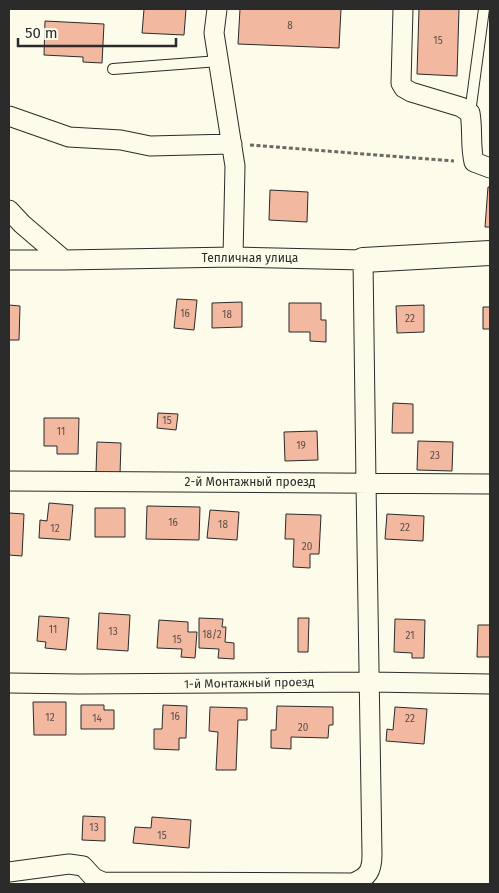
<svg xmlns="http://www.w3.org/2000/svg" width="499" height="893" viewBox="0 0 499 893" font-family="'Fira Sans',sans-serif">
	<rect width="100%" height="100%" fill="#fdfbea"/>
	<path fill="#f2b8a0" stroke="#2b2b2b" d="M144,9H186L184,35L142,33Z
		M240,9H341L339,48L238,44Z
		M419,9H459L457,76L417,74Z
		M45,21L104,24L102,63L83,62V57L44,55Z
		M488,187H490V227H485Z
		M270,190L308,192L307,222L269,220Z
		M177,299L197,300L194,330L174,328Z
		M242,302V327L212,328V303Z
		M289,303H321V320H326V342L310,341V332H289Z
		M9,305L20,306L19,340H9Z
		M424,305V332L397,333L396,306Z
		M483,307H490V329H483Z
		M393,403L413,404V433H392Z
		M158,413L178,414L176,430L157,428Z
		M44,418H79L78,454H57V446H44Z
		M317,431L318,460L285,461L284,432Z
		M418,441L453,442L452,471L417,470Z
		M97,442L121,443L120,474L96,473Z
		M49,503L73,505L70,540L39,538L40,520L47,521Z
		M147,506L200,507L199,540L146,539Z
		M95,508H125V537H95Z
		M210,510L239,512L237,540L207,538Z
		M9,513L24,514L22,556L9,555Z
		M286,514L321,515L319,554H310V568L293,567L294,539H285Z
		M387,514L424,516L423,541L385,539Z
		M99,613L130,615L128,651L97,649Z
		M39,616L69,618L66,650L45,648L46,642L37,641Z
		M199,618L223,619L222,627H226L225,642L234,643V659L218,658L219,649L199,648Z
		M298,618H309L308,652H298Z
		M395,619L425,620L424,658H412V653L394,652Z
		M159,620L188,622V632H197L195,658L181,657L182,649L157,648Z
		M478,625H490V657H477Z
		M33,702H66V735H34Z
		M81,705H104V710H114V729H81Z
		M163,705L187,706L186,738H179V750L154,749V729H162Z
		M277,706L333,707V725H329L328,738L291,737V749L271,748V730H276Z
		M210,707L247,708V720H238L236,770H216L218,732L209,731Z
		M395,707L427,709L424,744L386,741L387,729L393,730Z
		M83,816L105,817V841L82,840Z
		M152,817L191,820L189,848L133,843L135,827L151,828Z"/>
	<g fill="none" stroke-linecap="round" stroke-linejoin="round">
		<defs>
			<path id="service" d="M113,69L219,61
				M470,113L484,9"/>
			<path id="minor" d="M217,9L214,33L235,166L233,257
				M403,9L401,83L404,88L411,92L461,107L470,113C473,129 470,146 474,162L490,168
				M9,116L69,137L121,140L150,146L232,144
				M9,210L22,224L64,260
				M9,260H64L233,257L363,260L366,483L372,855C372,871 368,877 353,883L103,882L94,878L83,866L69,864L9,872
				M9,481L490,484
				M9,683L79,684L370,682L490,684"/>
			<path id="tertiary" d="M363,260L490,253"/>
		</defs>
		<use href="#service" stroke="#2b2b2b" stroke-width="12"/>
		<use href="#minor" stroke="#2b2b2b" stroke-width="21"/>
		<use href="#tertiary" stroke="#2b2b2b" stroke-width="26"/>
		<path stroke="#6a6964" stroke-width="3" stroke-dasharray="4 2.5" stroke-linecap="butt" d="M250,145L454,161"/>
		<use href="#service" stroke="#fdfbea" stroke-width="10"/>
		<use href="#minor" stroke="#fdfbea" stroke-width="19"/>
		<use href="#tertiary" stroke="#fdfbea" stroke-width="24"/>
	</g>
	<g text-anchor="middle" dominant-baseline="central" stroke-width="4" stroke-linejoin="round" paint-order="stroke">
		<g font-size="10" fill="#5d4e48">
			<text x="290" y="26">8</text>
			<text x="438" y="41">15</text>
			<text x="185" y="314">16</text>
			<text x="227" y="315">18</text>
			<text x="410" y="319">22</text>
			<text x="167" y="421">15</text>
			<text x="61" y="432">11</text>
			<text x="301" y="446">19</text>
			<text x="435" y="456">23</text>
			<text x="173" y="523">16</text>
			<text x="223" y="525">18</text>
			<text x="405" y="528">22</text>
			<text x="55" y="529">12</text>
			<text x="307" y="547">20</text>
			<text x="53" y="630">11</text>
			<text x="113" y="632">13</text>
			<text x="212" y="635">18/2</text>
			<text x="410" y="636">21</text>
			<text x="177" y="640">15</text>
			<text x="175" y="717">16</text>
			<text x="50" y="718">12</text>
			<text x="97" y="719">14</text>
			<text x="410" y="719">22</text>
			<text x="303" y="728">20</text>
			<text x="94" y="828">13</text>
			<text x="162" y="836">15</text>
		</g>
		<g font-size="12" fill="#2b2b2b" stroke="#fdfbea">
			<text x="250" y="258">Тепличная улица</text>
			<text x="250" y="482">2-й Монтажный проезд</text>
			<text transform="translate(249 683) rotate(-1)">1-й Монтажный проезд</text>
		</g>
	</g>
	<rect width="499" height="893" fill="none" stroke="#2b2b2b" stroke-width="20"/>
	<path d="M18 38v8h158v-8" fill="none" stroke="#2b2b2b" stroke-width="2.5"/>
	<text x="25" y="38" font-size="15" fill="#2b2b2b" stroke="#fdfbea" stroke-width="4" paint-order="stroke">50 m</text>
</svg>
